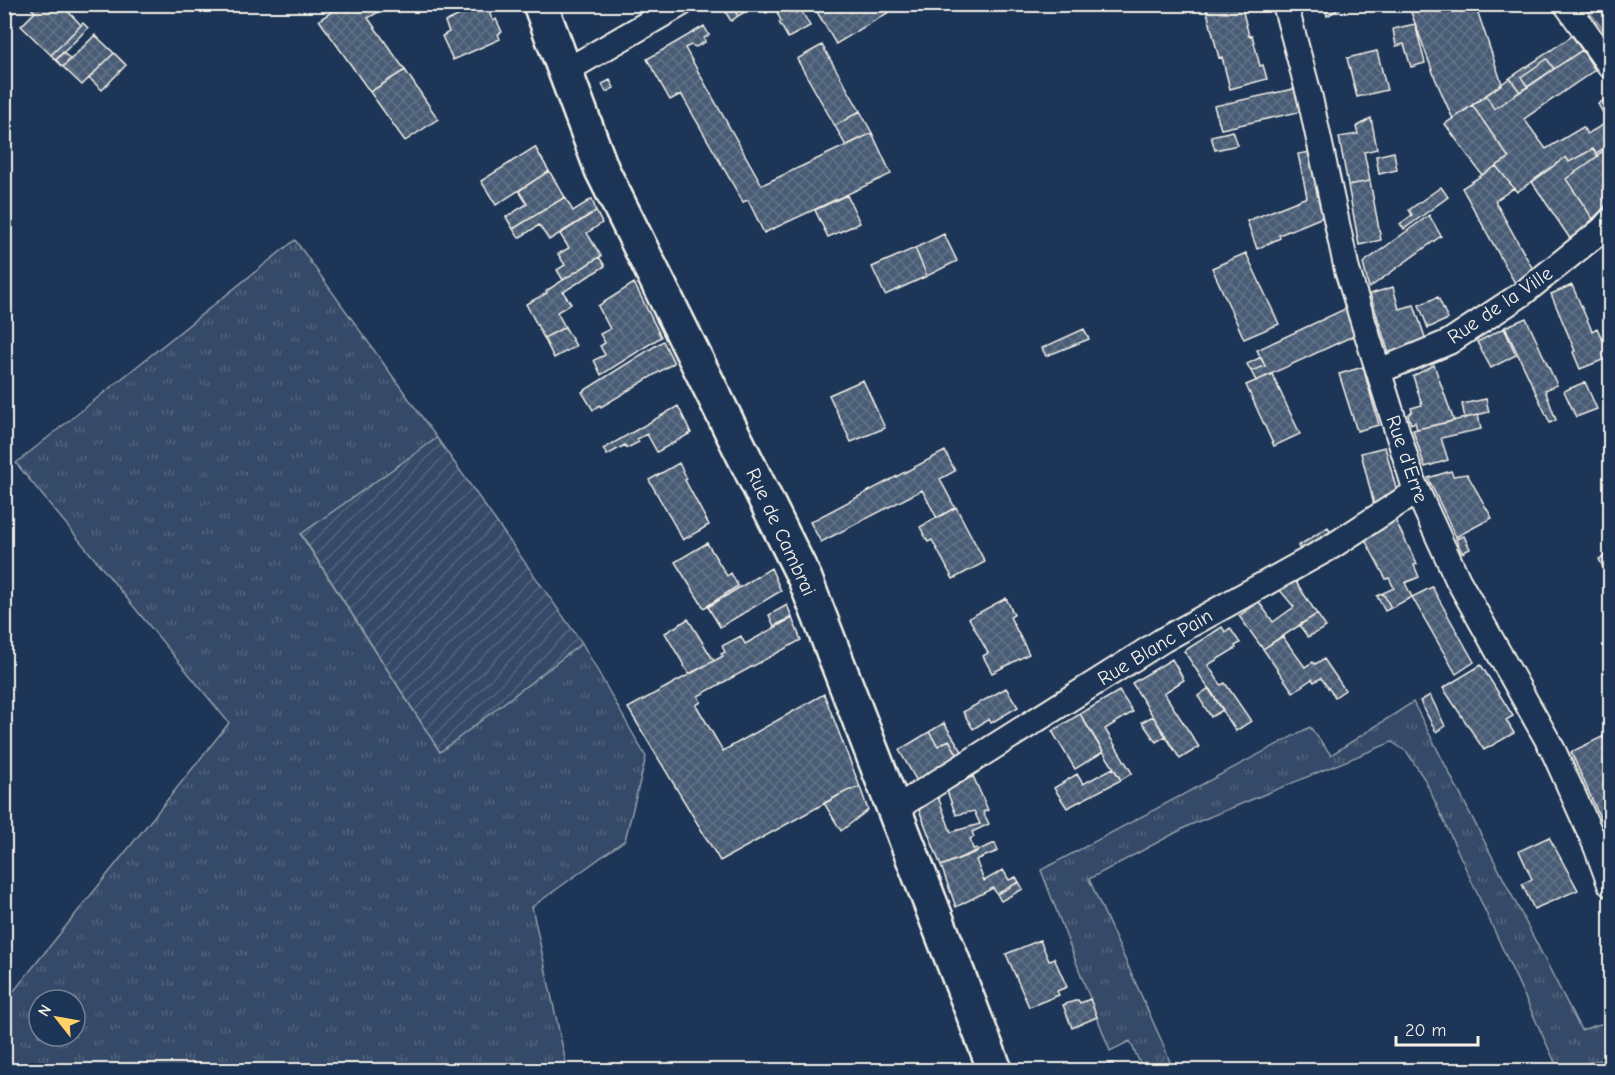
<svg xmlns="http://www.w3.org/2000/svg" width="1615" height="1075" viewBox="0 0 1615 1075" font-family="'Comic Neue',sans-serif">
	<defs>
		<pattern id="grass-tufts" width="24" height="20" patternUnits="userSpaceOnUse" patternTransform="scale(1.5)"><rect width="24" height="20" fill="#354a67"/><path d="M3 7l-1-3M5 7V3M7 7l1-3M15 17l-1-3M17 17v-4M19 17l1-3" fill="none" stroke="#53657d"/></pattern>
		<pattern id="garden-furrows" width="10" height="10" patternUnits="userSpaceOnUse" patternTransform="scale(1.5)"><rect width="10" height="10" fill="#354a67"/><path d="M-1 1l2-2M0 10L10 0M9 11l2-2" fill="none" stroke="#53657d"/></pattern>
		<pattern id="building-cross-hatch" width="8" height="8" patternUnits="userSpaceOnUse" patternTransform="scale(1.5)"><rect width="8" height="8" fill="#485b74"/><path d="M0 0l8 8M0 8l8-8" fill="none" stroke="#637388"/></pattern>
	</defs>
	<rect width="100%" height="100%" fill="#1d3557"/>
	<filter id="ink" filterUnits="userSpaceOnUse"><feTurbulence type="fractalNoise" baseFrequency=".0167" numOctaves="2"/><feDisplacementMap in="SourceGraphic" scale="12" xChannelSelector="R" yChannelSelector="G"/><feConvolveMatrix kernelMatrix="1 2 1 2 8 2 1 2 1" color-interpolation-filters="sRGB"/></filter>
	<g filter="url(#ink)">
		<path fill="url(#grass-tufts)" stroke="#949ea8" stroke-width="1.5" fill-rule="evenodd" d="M1584,5H1610V38Z
			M295,240L437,438L301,535L440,752L582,643L646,757L625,840L532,907L566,1063L555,1070H5V1002L229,723L16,463ZM39,1000H75V1036H39Z
			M1413,702L1581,1030L1610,1021V1070L1605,1059L1558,1069L1425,780L1407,752L1392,742L1190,825L1089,879L1163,1044L1173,1070H1143L1130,1041L1110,1051L1041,870L1310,727L1331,755Z"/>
		<path fill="url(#garden-furrows)" stroke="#949ea8" stroke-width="1.5" d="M437,438L582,643L440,752L301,534Z"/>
		<path fill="url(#building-cross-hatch)" stroke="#f4f1e8" stroke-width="1.5" d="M27,4H61L81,25L51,55L21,26L35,12Z
			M344,4H392L368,18L405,70L370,92L319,20Z
			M483,4H485L493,21L496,19L502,32L498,34L500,39L453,60L442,36L449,32L445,22Z
			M741,4H758L738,16L734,9Z
			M761,4H778V6L766,13Z
			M781,4H791L796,13L801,10L810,26L788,38L779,22L781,21L777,12L781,10L778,6Z
			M829,4H885L889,12L836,44L817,12Z
			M1205,4H1241L1249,36L1252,35L1260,66L1263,65L1267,79L1230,89L1222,57L1219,58Z
			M1325,4H1348L1327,16Z
			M1408,4H1475L1502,84L1453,119L1435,78Z
			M5,5L13,13L4,21V6Z
			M734,9L738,16L731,21L726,13Z
			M83,23L88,28L56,60L51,55Z
			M1415,24L1425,63L1411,67L1404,44L1396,46L1393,29Z
			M704,26L709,35L704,38L705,42L696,47L691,45L685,48L762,185L872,133L891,174L764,233L748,200L743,202L681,94L670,100L647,59Z
			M95,35L114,53L82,85L63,67Z
			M1572,36L1582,50L1554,69L1547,59L1521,77L1528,87L1520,92L1510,78Z
			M822,45L860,111L835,126L797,59Z
			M1582,50L1595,70L1524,119L1546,149L1583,127L1587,134L1608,122L1598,104L1610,96V145L1596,153L1593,149L1569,162L1566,157L1517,192L1496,166L1509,158L1472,105L1486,95L1494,109Z
			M1377,51L1387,90L1357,97L1347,58Z
			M63,52L70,59L63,67L56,60Z
			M114,53L126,65L102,90L89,78Z
			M1547,59L1554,69L1528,87L1521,77Z
			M405,70L438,119L405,141L370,92Z
			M1510,78L1520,92L1494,109L1486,95Z
			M610,80L614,88L606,92L602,84Z
			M1298,88L1303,111L1221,129L1214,106Z
			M1472,105L1509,158L1482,175L1445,124Z
			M860,111L872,133L846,146L835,126Z
			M1371,118L1377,149L1364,152L1370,181L1348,185L1339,137L1358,134L1356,127Z
			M1233,131L1238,145L1215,150L1211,136Z
			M535,147L549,171L496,205L481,181Z
			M1610,147V201L1593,219L1566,179L1598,156L1597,155Z
			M1593,149L1598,156L1566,179L1593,219L1571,240L1532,182L1566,157L1569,162Z
			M1310,152L1323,217L1279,235L1280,238L1257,249L1247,221L1307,197L1298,154Z
			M1394,152L1397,170L1379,174L1376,156Z
			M1496,166L1514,188L1495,201L1535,273L1516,285L1462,188Z
			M549,171L565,197L513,229L506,217L527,204L519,191Z
			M1370,181L1381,240L1359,245L1348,185Z
			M1441,187L1448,197L1404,229L1400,224L1412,215L1409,210Z
			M847,195L860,223L828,237L815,210Z
			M565,197L573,211L592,199L596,211L549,240L539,225L519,238L513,229Z
			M596,211L602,223L587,233L601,256L563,280L557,270L565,265L558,254L569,248L560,234Z
			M1429,215L1441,236L1369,288L1363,263Z
			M944,234L957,261L927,276L915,248Z
			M915,248L927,276L885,295L872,267Z
			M1246,253L1279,324L1244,339L1212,268Z
			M599,257L605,266L563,292L571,304L557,312L565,327L544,338L526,304L547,293L546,291Z
			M634,283L661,337L601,375L594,360L605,355L600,346L605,343L600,334L610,329L598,306Z
			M1572,285L1592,331L1597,328L1602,339L1605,338L1606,340L1604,341L1610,357L1580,369L1573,352L1575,351L1551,294Z
			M1393,287L1399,309L1414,305L1427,343L1389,354L1370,294Z
			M1438,297L1448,319L1428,328L1419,305Z
			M1347,308L1355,335L1256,381L1251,371L1265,366L1257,350Z
			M1526,318L1557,385L1545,390L1556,420L1550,423L1505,327Z
			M565,327L576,346L554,358L544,338Z
			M1504,328L1516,355L1491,368L1477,342Z
			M1084,329L1089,339L1046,356L1042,348Z
			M1606,340L1610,352V357L1604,341Z
			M663,341L674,363L601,407L600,405L593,410L582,392Z
			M1261,357L1265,366L1251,371L1247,364Z
			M1434,365L1454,421L1417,429L1415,422L1411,424L1408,415L1412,411L1411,408L1422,405L1413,376Z
			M1363,367L1379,425L1357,431L1339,374Z
			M1272,374L1300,434L1274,446L1246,385Z
			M863,380L885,428L851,442L829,395Z
			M1585,382L1597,409L1576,417L1564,391Z
			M1486,399L1489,412L1465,418L1462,404Z
			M678,406L691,433L657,452L647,434L637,439L639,442L627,448L625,445L607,455L603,449Z
			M1478,415L1481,429L1441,438L1448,460L1425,467L1413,430Z
			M1385,447L1398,496L1375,509L1361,453Z
			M945,451L955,471L940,479L955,508L937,518L922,490L821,542L810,522Z
			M679,463L687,479L685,480L709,525L683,540L649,480Z
			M1451,471L1453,476L1467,474L1492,518L1456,537L1428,478Z
			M956,507L985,562L953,579L932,540L928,542L920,527Z
			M1395,520L1417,564L1414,565L1419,577L1405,583L1412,597L1391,608L1383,593L1394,588L1389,578L1386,579L1364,538L1373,530Z
			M1328,527L1332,535L1302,553L1298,546Z
			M1464,536L1470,549L1462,553L1456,539Z
			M707,543L727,576L731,573L738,586L704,608L675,562Z
			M1610,553V582L1599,559Z
			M771,568L781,591L720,627L708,607Z
			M1294,579L1317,614L1263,649L1239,616L1259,602L1273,622L1294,607L1279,589Z
			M1432,587L1474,662L1456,674L1412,597Z
			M1383,593L1391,608L1385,611L1377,596Z
			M1006,598L1014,615L1010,617L1029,654L992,673L983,656L988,653L969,618Z
			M787,605L792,617L774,626L769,615Z
			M1317,614L1326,627L1308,637L1299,625Z
			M792,618L801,640L698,696L701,702L696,705L723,751L824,694L860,787L847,791L720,861L628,708L723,656L721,654L725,652L722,646L741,636L745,644Z
			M688,619L714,661L689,674L665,633Z
			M1222,627L1225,632L1230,628L1240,643L1235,646L1236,648L1208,665L1221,685L1225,683L1251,721L1236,731L1184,651Z
			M1282,636L1305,667L1313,662L1315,664L1324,659L1345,690L1335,697L1321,678L1314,682L1312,679L1293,692L1263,649Z
			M1172,659L1184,680L1164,693L1199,747L1180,759L1132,683Z
			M1481,665L1513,716L1506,720L1514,733L1484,750L1443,688Z
			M1006,688L1018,707L991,723L989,719L973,729L963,712Z
			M1209,688L1223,710L1211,717L1198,696Z
			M1119,691L1133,712L1105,729L1132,773L1121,780L1080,714Z
			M1430,695L1445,726L1436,732L1420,701Z
			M1080,714L1103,752L1075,769L1052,731Z
			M1153,716L1166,736L1156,742L1142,722Z
			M944,723L965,756L960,759L949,740L938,746L929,732Z
			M929,732L938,746L949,740L960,759L918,783L899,750Z
			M1604,736L1610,749V840L1571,752Z
			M1113,768L1121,780L1067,808L1054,788L1077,774L1083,784Z
			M973,776L988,810L983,812L989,824L972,832L974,837L970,839L973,849L977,848L979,851L941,866L919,810L938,797L951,832L980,824L974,811L956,815L947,791Z
			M860,787L868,810L841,831L824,803L847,791Z
			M1549,837L1578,890L1534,909L1522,884L1532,879L1519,851Z
			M995,843L998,851L976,860L984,881L1003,870L1009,880L1016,877L1019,882L997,894L993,888L956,907L941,866Z
			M1019,882L1023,889L1001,901L997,894Z
			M1040,940L1049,961L1054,958L1067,987L1057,991L1059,995L1029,1007L1006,954Z
			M1090,999L1097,1017L1072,1028L1063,1005L1078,1000L1080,1003Z
			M1112,1063L1115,1070H1094Z"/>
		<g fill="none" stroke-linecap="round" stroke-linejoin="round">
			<defs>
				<path id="street" d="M1285,4L1310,98L1347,270L1413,482L1458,580L1553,750L1596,846L1610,884
					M1566,4L1610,66
					M564,72L681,4
					M1379,371L1449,342L1522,294L1603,229L1610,221
					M895,809L1163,640L1331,547L1417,491"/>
				<path id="secondary" d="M540,4L602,170L805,579L995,1070"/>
			</defs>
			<use href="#street" stroke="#f4f1e8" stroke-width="28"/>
			<use href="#secondary" stroke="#f4f1e8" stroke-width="38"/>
			<use href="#street" stroke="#1d3557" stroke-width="24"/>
			<use href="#secondary" stroke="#1d3557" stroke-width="33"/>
		</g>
	</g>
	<g text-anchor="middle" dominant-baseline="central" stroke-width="4.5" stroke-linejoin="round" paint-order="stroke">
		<g font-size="20" fill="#f4f1e8" stroke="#1d3557">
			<text transform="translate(1500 305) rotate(-34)">Rue de la Ville</text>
			<text transform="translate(1407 459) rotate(71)">Rue d'Erre</text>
			<text transform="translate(781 532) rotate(65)">Rue de Cambrai</text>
			<text transform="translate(1155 647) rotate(-31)">Rue Blanc Pain</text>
		</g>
	</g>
	<rect width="1615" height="1075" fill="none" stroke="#1d3557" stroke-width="24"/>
	<rect x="12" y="12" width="1591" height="1051" fill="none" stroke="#f4f1e8" stroke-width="2" filter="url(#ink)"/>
	<g transform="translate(57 1018) rotate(301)"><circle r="28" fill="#1d3557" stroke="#738091" stroke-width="1.5"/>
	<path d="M0-4.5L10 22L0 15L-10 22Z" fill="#ffd166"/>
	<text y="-9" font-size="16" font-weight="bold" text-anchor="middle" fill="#f4f1e8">N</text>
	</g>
	<path d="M1396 1036v9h82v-9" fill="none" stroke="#f4f1e8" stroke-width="3"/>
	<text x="1405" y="1036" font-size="18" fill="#f4f1e8" stroke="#1d3557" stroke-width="4.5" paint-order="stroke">20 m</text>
</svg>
